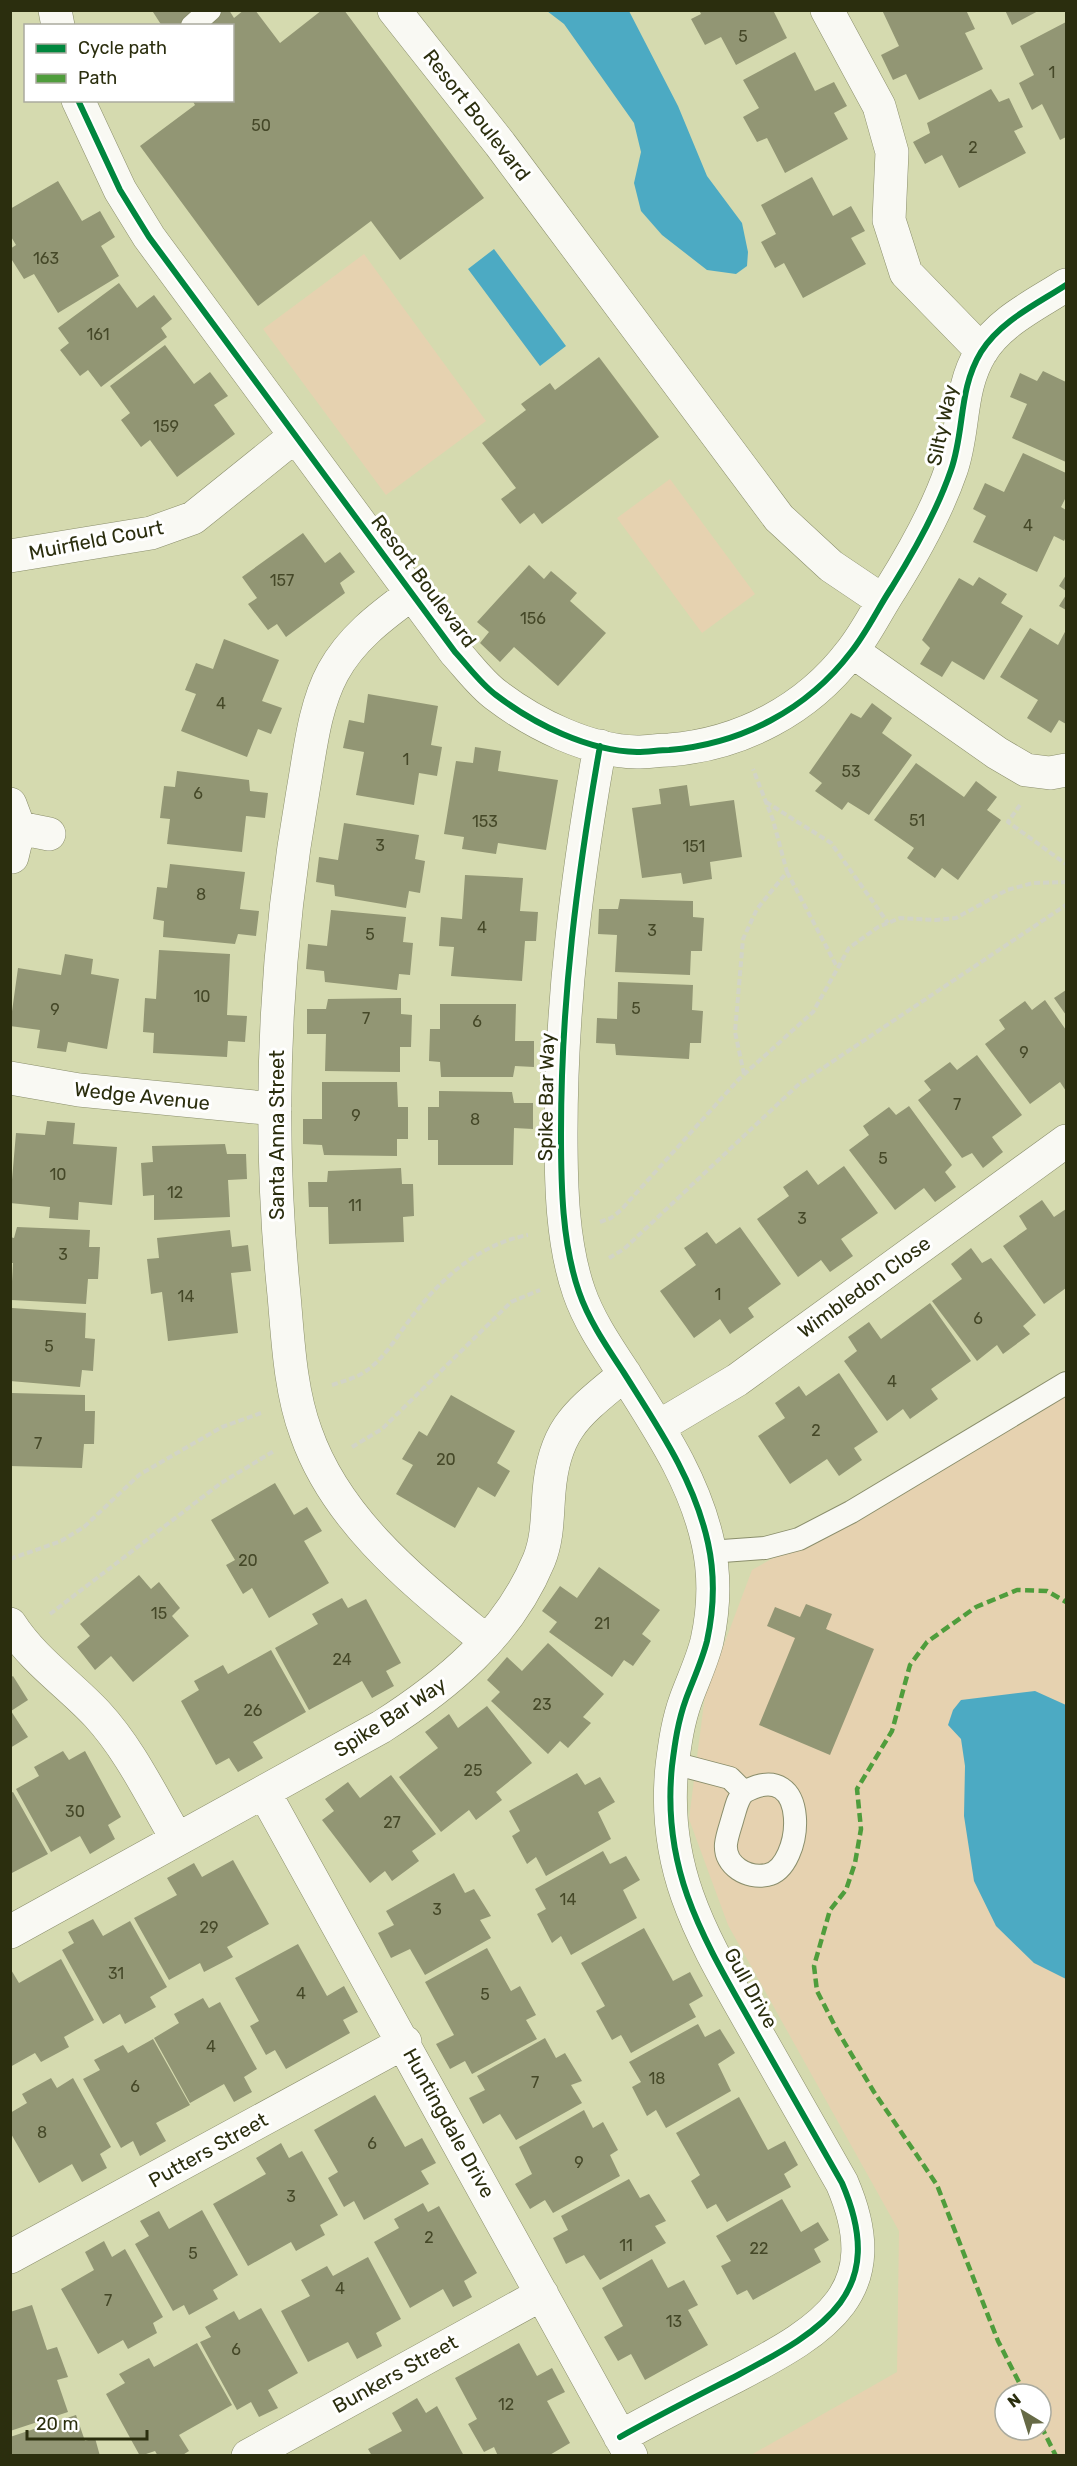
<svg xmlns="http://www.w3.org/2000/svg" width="1077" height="2466" viewBox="0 0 1077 2466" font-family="Rubik,sans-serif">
	<rect width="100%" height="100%" fill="#d5daaf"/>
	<path fill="#e6d2b0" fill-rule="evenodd" d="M364,254L486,421L386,495L263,329Z
		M670,479L755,594L702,633L617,518Z
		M1066,1392V2455H751L897,2372L899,2231L728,1925L689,1819L705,1695L752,1570ZM1005,2394H1041V2430H1005Z"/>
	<path fill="#4caac3" d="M547,11H629L678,106L707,176L742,223L748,252L747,266L736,274L707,270L662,235L641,211L634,183L641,152L634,123L564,24Z
		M494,249L566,346L540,366L468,269Z
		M1035,1691L1066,1705V1979L1034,1963L996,1926L974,1881L964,1816L965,1766L961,1739L948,1725L953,1710L961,1700Z"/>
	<path fill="#929674" d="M155,10H229L234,18L244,10H255L280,43L322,10H344L484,198L400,260L371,221L258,306L140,146L195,105L192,100H232V26H162L153,12Z
		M699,10H773L787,38L736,65L721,37L705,45L691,19L701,14Z
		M882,10H966L975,29L965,33L983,69L919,100L906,74L893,80L881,55L899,46Z
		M1005,10H1040L1012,25Z
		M1066,22V137L1060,140L1042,104L1032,110L1019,83L1034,75L1020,46Z
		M795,52L815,91L834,82L847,106L834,113L848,139L785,173L767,138L757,142L743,117L759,108L743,80Z
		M991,89L999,102L1009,98L1023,127L1014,131L1026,153L959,188L942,155L925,164L913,142L930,133L927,123Z
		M812,177L833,216L851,206L865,231L851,238L866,264L803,298L784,263L775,268L761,242L776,234L761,205Z
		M58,181L82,221L100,211L115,237L101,246L119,276L58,313L34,274L24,279L10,257V249L16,245L10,235V209Z
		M119,283L137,308L154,295L172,319L161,328L167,337L101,387L88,370L80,376L60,350L69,343L58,328Z
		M165,345L194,384L210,372L228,396L214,405L235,434L177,477L150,440L141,447L121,420L130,413L110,386Z
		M599,357L659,437L542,524L534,513L520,524L501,499L516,488L482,443L526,410L521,404L550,383L555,390Z
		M1043,371L1066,382V462L1012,438L1027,404L1010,397L1020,373L1037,381Z
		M1023,453L1066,473V497L1061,507L1066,510V537L1064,541L1054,536L1037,572L973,542L986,516L973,509L985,483L1004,492Z
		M303,533L325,563L340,552L355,572L340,583L345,593L286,637L277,624L268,630L248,604L257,598L242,577Z
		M529,565L544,579L551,571L577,593L570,601L606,633L558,686L514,647L500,662L480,643L489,632L477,622Z
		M1066,575V591L1059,586Z
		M979,577L1007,594L1001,603L1023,616L984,680L952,661L942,677L920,664L930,648L922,640L959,578L973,586Z
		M1066,595V610L1059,606Z
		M1030,628L1058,645L1066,630V724L1059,720L1051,733L1027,718L1038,700L1000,677Z
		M224,639L279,660L262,701L282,708L271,734L258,729L247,757L181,731L196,694L185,690L196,663L213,669Z
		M368,694L438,706L431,745L442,747L437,776L419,773L414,805L356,795L364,752L343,748L349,720L364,723Z
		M872,703L892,718L882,733L912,755L869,815L848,802L842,810L815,791L822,783L809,773L851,713L861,718Z
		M475,747L501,751L498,771L558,780L546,850L498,843L496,854L462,849L464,837L444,834L456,761L473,763Z
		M916,763L964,797L976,781L997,797L987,810L1001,820L958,880L942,868L935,878L907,858L914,848L874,820Z
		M177,771L249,780L250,791L268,793L265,818L246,816L242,852L167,844L170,819L160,818L164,786L175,787Z
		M687,785L690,806L734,800L742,857L710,862L712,879L683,884L681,873L642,878L632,808L661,804L659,789Z
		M344,823L419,835L415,859L425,861L420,893L409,891L406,908L335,896L334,885L316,882L319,857L338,860Z
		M170,864L245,872L240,909L259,911L256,936L238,934L235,944L163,937L164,921L153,919L157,887L167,888Z
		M465,875L523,878L520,911L538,912L536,941H525L522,981L451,976L454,947L439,946L441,917L462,919Z
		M620,899L693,901V917L704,918L702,951H691L690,975L615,972L617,935L598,934L599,909H618Z
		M331,910L406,917L403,942L413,943L410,975L399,974L397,990L325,982L324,971L306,969L308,944L327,946Z
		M159,950L230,954L227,1015L247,1016L245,1042L228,1041L227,1057L153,1053L154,1033L143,1032L145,998L156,999Z
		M65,954L93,959L91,974L119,979L107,1049L68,1042L66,1052L37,1048L40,1030L10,1026L18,968L61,975Z
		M618,982L693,985L692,1010L703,1011L701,1043H690L689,1059L616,1055L615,1044L596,1043L597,1018L617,1019Z
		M1066,990V1015L1054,998Z
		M401,998V1014L412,1015L411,1047H400V1072L325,1071L326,1034H307V1009H326L328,999Z
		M1045,1000L1066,1030V1091L1060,1082L1030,1104L985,1044L1005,1029L999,1020L1025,1001L1032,1010Z
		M440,1004H516L515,1041H534V1067L515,1066L513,1077H441L440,1062L429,1061L430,1029H440Z
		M977,1055L1022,1115L992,1137L1003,1152L983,1168L972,1153L962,1158L918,1100L931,1090L924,1081L950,1062L957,1070Z
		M322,1082H397L398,1107H408V1139H397V1156L324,1155L322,1145L303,1144V1119H322Z
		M439,1091L512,1092L514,1103H533V1129L514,1128L513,1165H438V1140H428V1107H439Z
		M909,1106L952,1165L945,1172L956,1187L935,1202L924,1188L895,1210L849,1150L869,1135L863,1126L889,1107L896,1115Z
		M47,1121L75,1123L73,1144L117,1147L112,1205L79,1202L78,1220L49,1218L50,1207L10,1203L16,1133L45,1135Z
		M225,1144L227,1154H246L247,1179L228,1180L230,1217L154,1220V1195L143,1196L141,1163L153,1162L152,1146Z
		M844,1166L878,1213L841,1239L853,1256L830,1272L821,1260L798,1277L757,1219L789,1196L783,1187L807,1170L818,1185Z
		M401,1168L402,1184H413L414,1216L403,1217L404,1242L329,1244L328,1207H309L308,1182H327L328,1171Z
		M1042,1200L1054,1217L1066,1209V1288L1044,1304L1003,1246L1027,1229L1019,1216Z
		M17,1227L90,1230L89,1247H100L98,1279H88L86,1304L11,1300L13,1263H10V1237L14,1238Z
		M740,1227L781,1284L748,1308L754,1317L730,1334L720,1319L694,1338L660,1291L696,1265L684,1248L707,1232L716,1244Z
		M230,1230L232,1247L248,1245L251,1271L231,1273L238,1333L168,1341L162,1292L151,1294L147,1259L159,1258L157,1238Z
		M971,1248L982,1263L991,1258L1036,1315L1023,1326L1030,1334L1003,1354L997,1345L977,1361L932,1301L962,1279L951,1264Z
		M930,1303L971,1361L931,1389L938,1399L910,1419L903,1409L887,1421L844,1361L857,1351L848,1337L869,1322L881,1339Z
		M12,1308L86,1313L85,1338L95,1339L93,1371L82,1370L80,1387L10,1381Z
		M839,1373L878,1432L854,1448L862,1460L839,1476L827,1459L790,1484L758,1436L785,1418L775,1403L799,1386L806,1396Z
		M12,1393L85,1395V1411H95L94,1444H84L82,1468L10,1466Z
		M451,1395L515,1431L497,1463L510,1471L495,1497L478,1487L455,1528L396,1494L413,1465L402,1459L419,1431L427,1436Z
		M275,1483L294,1515L307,1507L322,1531L304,1541L329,1583L269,1618L252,1588L243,1594L226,1565L235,1560L211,1520Z
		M599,1567L660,1610L642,1634L651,1641L633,1666L624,1660L612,1677L549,1632L557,1622L542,1611L560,1586L577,1598Z
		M139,1575L151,1589L159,1582L180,1608L172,1616L189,1636L133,1682L111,1656L95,1670L77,1647L90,1636L80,1624Z
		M342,1598L348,1608L366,1599L401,1663L386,1671L394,1686L372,1698L362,1681L309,1710L275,1648L318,1624L312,1614Z
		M806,1604L832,1614L826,1629L874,1649L830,1755L759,1725L795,1638L767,1626L775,1607L800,1617Z
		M548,1643L604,1694L583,1717L591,1723L568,1748L560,1741L548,1754L491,1701L500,1692L487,1680L507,1657L522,1671Z
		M271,1650L306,1712L253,1742L263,1758L238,1772L229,1758L216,1765L181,1701L199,1690L194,1681L223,1665L228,1674Z
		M13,1676L28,1700L11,1711L28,1737L10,1748V1678Z
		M487,1706L532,1763L496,1792L502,1800L476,1820L469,1810L441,1832L399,1777L438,1748L425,1732L449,1714L458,1728Z
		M63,1751L69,1760L85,1751L121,1817L108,1825L115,1839L90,1854L80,1836L51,1852L16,1789L39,1776L34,1767Z
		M577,1773L585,1785L600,1777L615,1802L598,1812L611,1839L546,1876L536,1857L527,1864L512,1836L520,1831L509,1811Z
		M391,1775L436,1834L412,1851L419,1861L392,1881L385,1871L370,1883L322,1820L334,1811L325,1799L348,1782L360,1798Z
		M13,1792L48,1854L10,1874V1793Z
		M603,1851L610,1864L626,1856L640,1880L623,1890L637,1918L571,1955L561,1936L552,1943L537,1914L546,1909L535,1889Z
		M233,1860L269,1924L227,1947L233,1957L204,1972L200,1963L169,1980L134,1918L177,1895L167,1878L194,1863L202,1877Z
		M454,1873L465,1893L474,1889L491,1916L480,1920L491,1938L425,1975L410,1949L391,1958L378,1933L394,1925L386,1911Z
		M93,1919L103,1936L130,1921L167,1987L150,1997L156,2007L125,2024L120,2014L103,2024L62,1950L74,1943L68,1932Z
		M644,1928L673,1981L690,1972L703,1996L689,2004L696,2017L631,2053L621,2035L612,2040L596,2011L605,2006L581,1963Z
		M298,1944L327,1996L344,1986L358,2012L343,2020L350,2033L286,2069L275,2050L266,2055L250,2026L259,2021L235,1978Z
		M487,1948L511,1991L520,1986L536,2015L526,2020L537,2039L472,2074L465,2061L450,2069L436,2044L454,2035L425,1982Z
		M61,1959L94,2020L64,2037L69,2047L41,2062L35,2053L10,2067V1968L19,1983Z
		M203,1998L209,2008L220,2002L257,2069L244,2077L252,2092L234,2102L224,2084L190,2103L154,2038L179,2023L174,2014Z
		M698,2024L705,2037L720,2029L735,2053L718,2064L731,2091L666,2128L656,2110L647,2116L632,2087L641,2082L629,2062Z
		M545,2038L556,2058L565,2053L582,2081L571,2085L582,2103L516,2140L500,2114L483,2124L469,2098L485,2090L477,2076Z
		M153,2039L190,2105L156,2123L166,2141L140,2156L133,2141L121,2148L83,2079L100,2070L94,2060L123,2045L128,2053Z
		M51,2078L57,2088L73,2078L111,2147L100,2154L107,2168L82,2182L72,2164L39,2183L10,2132V2113L27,2103L22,2094Z
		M375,2095L405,2147L422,2138L436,2163L421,2171L429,2184L364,2220L354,2201L344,2207L328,2178L338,2172L314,2130Z
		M739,2097L768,2150L785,2141L798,2165L784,2174L791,2187L727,2222L716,2204L707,2209L691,2181L700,2175L676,2133Z
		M584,2110L593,2128L603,2122L618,2150L610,2155L620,2176L553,2213L545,2200L530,2209L515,2184L532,2174L519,2147Z
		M281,2143L289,2158L302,2151L338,2215L320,2225L325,2235L296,2251L291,2242L248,2266L213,2204L266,2174L256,2158Z
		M629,2179L640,2198L649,2194L666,2221L655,2226L666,2243L600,2280L584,2255L566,2264L553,2238L568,2230L561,2216Z
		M782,2199L801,2232L818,2222L829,2240L814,2249L821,2262L753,2300L747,2290L737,2295L721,2266L731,2261L716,2236Z
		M423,2203L428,2212L439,2206L477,2273L464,2281L472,2297L453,2307L443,2289L410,2308L374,2242L399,2228L394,2219Z
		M202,2210L238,2275L213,2290L218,2299L189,2315L184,2305L173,2311L135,2244L149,2236L140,2221L159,2211L169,2229Z
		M104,2241L112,2257L125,2249L163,2317L153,2323L157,2333L128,2349L123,2340L98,2354L61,2289L94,2270L85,2252Z
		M368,2257L401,2319L376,2333L382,2346L357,2359L348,2342L308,2362L281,2311L310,2296L301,2280L327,2266L333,2276Z
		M652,2259L668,2288L684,2280L698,2305L688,2310L708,2345L645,2380L631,2354L618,2361L604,2337L623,2326L602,2288Z
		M32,2305L47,2350L57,2347L68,2377L57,2380L68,2412L10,2431V2312Z
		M261,2308L298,2373L268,2390L278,2408L259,2417L251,2402L237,2410L200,2342L211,2337L205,2327L234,2311L239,2320Z
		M197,2343L232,2405L179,2435L189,2451L181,2456H158L155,2451L140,2456L106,2394L125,2383L119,2374L149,2358L154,2367Z
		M519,2343L537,2376L552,2368L565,2392L547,2401L570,2443L548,2456H498L494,2447L484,2452L468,2424L477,2419L455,2378Z
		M417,2398L426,2413L437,2406L464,2456H372L368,2449L402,2431L392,2413Z
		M76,2415L85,2441L95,2438L100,2456H11L10,2437Z"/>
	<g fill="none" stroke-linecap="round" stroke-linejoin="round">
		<defs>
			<path id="lane" d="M192,26L210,10
				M709,1552L765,1548L799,1539L851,1512L1066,1383
				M673,1763L730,1778L744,1792C812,1755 804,1868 767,1875C748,1879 724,1866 726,1844C727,1835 731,1825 733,1817C736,1808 737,1799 744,1792"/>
			<path id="street" d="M55,10L58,26
				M394,10L500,144L779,518L831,566L883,601
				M827,10L879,106L892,152L889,220L906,273L982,351
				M78,100L120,190L149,237L455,652C468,666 481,684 496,695C534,724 588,751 637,752C648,752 659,750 669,750C741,744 807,710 851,652C867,632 878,608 892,587C915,550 937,511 951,470C965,430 958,390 981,352C1000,321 1037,304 1066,285
				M10,556L151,533L193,518L295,436
				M410,595C380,617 351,639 333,672C314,707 310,752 303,791C274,956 267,1127 284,1295C288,1340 290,1390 306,1433C337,1522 416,1583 486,1641
				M852,651L997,753L1026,770L1050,773L1066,770
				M600,746C577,876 561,1001 561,1133C561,1185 562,1243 579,1292C589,1321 607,1347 624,1373C658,1427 694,1479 708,1543C715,1575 714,1609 707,1641C702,1661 693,1680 686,1699C678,1721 675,1742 672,1766C661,1873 705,1941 755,2030C784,2081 813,2132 842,2183C889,2292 825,2329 738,2375C699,2395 659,2415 620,2437
				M10,804L19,828L12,857
				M19,828L49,834
				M10,1078L79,1090L275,1109
				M658,1427L737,1380L1066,1141
				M10,1624C33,1660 69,1684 97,1714C131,1751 152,1797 177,1839
				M264,1792L631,2456
				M10,1932L381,1727C447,1685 508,1635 539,1560C548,1538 547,1515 549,1492C554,1428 578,1413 625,1374
				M10,2257L405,2042
				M248,2456L542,2294"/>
		</defs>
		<use href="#lane" stroke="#8a8e6b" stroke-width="24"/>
		<use href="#street" stroke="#8a8e6b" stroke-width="34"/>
		<path stroke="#d2d4c6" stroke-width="4" stroke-dasharray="6 3" stroke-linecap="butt" d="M766,802L831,843L888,923
			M1020,805L1008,822L1066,864
			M787,872L837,967
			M744,1074L735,1032L743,939L757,909L787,872L773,820L753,769
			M600,1222L611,1218L621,1210L739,1079L813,1012L849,948L878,927L900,918L936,920L956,918L1007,890L1033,883L1066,882
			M609,1258L624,1249L799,1084L1066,905
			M332,1385C344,1381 356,1378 366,1371C385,1358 397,1336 411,1318C440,1279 479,1244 528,1235
			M352,1447L382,1429L511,1302L540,1290
			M10,1559L61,1541L84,1527L139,1475L222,1427L261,1413
			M50,1614L221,1483L274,1451"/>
		<use href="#lane" stroke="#f9f9f3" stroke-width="22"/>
		<use href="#street" stroke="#f9f9f3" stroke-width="33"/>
		<path stroke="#4f9d3c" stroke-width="4.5" stroke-dasharray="9 4.5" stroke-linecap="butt" d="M1025,2394L998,2341L937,2185L874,2092L837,2030L817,1991L814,1966L830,1910L846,1890L855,1863L861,1829L857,1789L892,1731L910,1665L927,1642L976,1607L1017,1590L1047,1591L1066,1602
			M1041,2426L1056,2456"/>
		<defs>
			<path id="cycleway" d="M78,100L120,190L149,237L455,652C468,666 481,684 496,695C534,724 588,751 637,752C648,752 659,750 669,750C741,744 807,710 851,652C867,632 878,608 892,587C915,550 937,511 951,470C965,430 958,390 981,352C1000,321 1037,304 1066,285
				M600,746C577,876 561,1001 561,1133C561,1185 562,1243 579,1292C589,1321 607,1347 624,1373C658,1427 694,1479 708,1543C715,1575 714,1609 707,1641C702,1661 693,1680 686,1699C678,1721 675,1742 672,1766C661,1873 705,1941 755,2030C784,2081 813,2132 842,2183C889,2292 825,2329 738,2375C699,2395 659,2415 620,2437"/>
		</defs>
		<use href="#cycleway" stroke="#fff" stroke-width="10"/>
		<use href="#cycleway" stroke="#00873e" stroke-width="6"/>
	</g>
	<g text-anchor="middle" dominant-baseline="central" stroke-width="6" stroke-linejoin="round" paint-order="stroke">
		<g font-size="16" fill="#454828">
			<text x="743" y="36">5</text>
			<text x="1052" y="72">1</text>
			<text x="261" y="125">50</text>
			<text x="973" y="147">2</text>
			<text x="46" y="258">163</text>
			<text x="98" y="334">161</text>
			<text x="166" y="426">159</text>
			<text x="1028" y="525">4</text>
			<text x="282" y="580">157</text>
			<text x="533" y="618">156</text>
			<text x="221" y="703">4</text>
			<text x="406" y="759">1</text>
			<text x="851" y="771">53</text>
			<text x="198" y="793">6</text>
			<text x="917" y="820">51</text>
			<text x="485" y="821">153</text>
			<text x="380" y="845">3</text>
			<text x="694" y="846">151</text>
			<text x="201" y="894">8</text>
			<text x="482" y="927">4</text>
			<text x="652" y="930">3</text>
			<text x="370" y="934">5</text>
			<text x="202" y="996">10</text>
			<text x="636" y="1008">5</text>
			<text x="55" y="1009">9</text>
			<text x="366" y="1018">7</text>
			<text x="477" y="1021">6</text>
			<text x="1024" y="1052">9</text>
			<text x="957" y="1104">7</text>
			<text x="356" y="1115">9</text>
			<text x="475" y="1119">8</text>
			<text x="883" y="1158">5</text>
			<text x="58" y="1174">10</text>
			<text x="175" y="1192">12</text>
			<text x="355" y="1205">11</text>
			<text x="802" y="1218">3</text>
			<text x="63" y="1254">3</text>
			<text x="718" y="1294">1</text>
			<text x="186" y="1296">14</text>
			<text x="978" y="1318">6</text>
			<text x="49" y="1346">5</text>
			<text x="892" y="1381">4</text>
			<text x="816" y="1430">2</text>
			<text x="38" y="1443">7</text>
			<text x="446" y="1459">20</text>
			<text x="248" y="1560">20</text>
			<text x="159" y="1613">15</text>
			<text x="602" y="1623">21</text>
			<text x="342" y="1659">24</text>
			<text x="542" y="1704">23</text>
			<text x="253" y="1710">26</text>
			<text x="473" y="1770">25</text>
			<text x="75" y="1811">30</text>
			<text x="392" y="1822">27</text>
			<text x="568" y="1899">14</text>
			<text x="437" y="1909">3</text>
			<text x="209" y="1927">29</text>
			<text x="116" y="1973">31</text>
			<text x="301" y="1993">4</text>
			<text x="485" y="1994">5</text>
			<text x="211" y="2046">4</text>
			<text x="657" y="2078">18</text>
			<text x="535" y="2082">7</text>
			<text x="135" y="2086">6</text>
			<text x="42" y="2132">8</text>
			<text x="372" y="2143">6</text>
			<text x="579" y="2162">9</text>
			<text x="291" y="2196">3</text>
			<text x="429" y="2237">2</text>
			<text x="626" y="2245">11</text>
			<text x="759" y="2248">22</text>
			<text x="193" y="2253">5</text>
			<text x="340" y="2288">4</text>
			<text x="108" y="2300">7</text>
			<text x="674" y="2321">13</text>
			<text x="236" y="2349">6</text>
			<text x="506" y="2404">12</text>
		</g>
		<g font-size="20" fill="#2b2e0e" stroke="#fff">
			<text transform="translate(477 115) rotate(52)">Resort Boulevard</text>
			<text transform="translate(942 425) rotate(-78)">Silty Way</text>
			<text transform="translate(96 540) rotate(-11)">Muirfield Court</text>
			<text transform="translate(424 581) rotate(53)">Resort Boulevard</text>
			<text transform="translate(142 1096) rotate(6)">Wedge Avenue</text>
			<text transform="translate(546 1097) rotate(-89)">Spike Bar Way</text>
			<text transform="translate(277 1135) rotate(-90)">Santa Anna Street</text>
			<text transform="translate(864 1287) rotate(-36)">Wimbledon Close</text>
			<text transform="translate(390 1717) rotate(-33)">Spike Bar Way</text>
			<text transform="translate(751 1988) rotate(61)">Gull Drive</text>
			<text transform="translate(449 2123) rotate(61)">Huntingdale Drive</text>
			<text transform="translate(208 2150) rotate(-29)">Putters Street</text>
			<text transform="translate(395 2374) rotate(-29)">Bunkers Street</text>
		</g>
	</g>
	<rect width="1077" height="2466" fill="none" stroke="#2b2e0e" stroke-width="24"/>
	<rect x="24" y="24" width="210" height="78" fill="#ffffff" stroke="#aaab9f" stroke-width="1.5"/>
	<rect x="36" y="44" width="30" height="9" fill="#00873e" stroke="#aaab9f" stroke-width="1.5"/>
	<text x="78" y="54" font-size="18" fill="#2b2e0e">Cycle path</text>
	<rect x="36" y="74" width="30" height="9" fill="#4f9d3c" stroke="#aaab9f" stroke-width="1.5"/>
	<text x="78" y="84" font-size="18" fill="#2b2e0e">Path</text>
	<g transform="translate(1023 2412) rotate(322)"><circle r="28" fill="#ffffff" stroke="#aaab9f" stroke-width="1.5"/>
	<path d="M0-4.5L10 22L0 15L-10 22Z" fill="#666a46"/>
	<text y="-9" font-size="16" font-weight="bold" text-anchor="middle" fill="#2b2e0e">N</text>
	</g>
	<path d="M27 2430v9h120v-9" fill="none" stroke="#2b2e0e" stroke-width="3"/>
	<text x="36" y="2430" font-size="18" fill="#2b2e0e" stroke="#ffffff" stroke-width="4.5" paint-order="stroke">20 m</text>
</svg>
